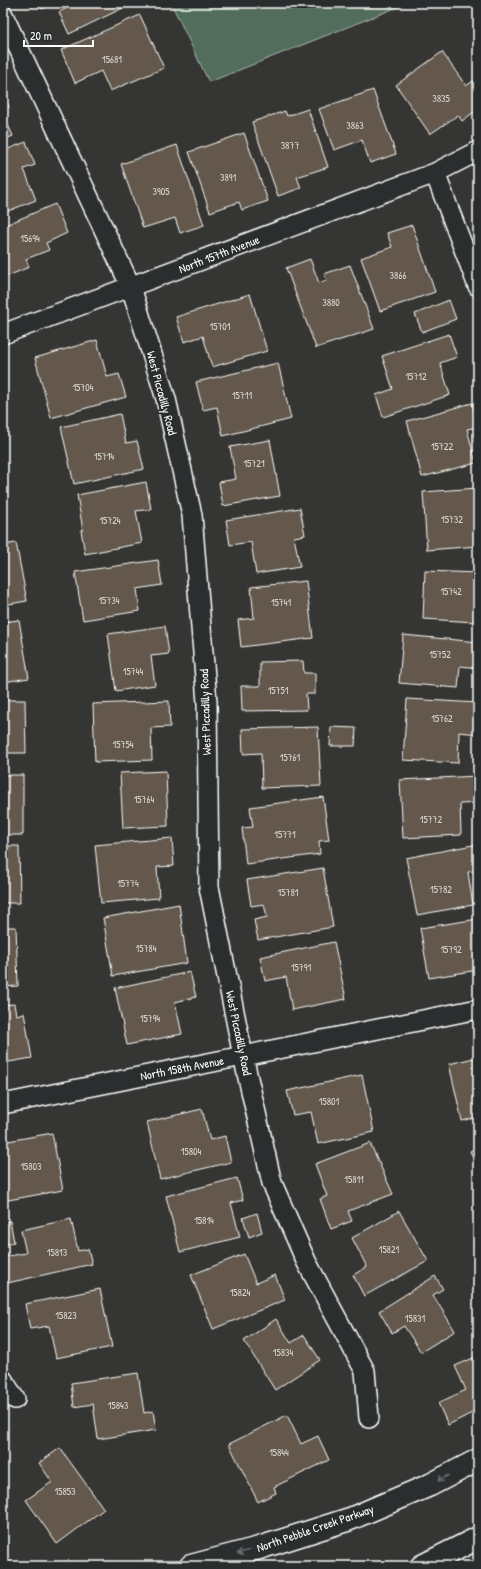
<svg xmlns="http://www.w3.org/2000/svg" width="481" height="1569" viewBox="0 0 481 1569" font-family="'Patrick Hand',sans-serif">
	<rect width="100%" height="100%" fill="#353634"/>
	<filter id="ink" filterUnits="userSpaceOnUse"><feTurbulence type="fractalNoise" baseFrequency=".025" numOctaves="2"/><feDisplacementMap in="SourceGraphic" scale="8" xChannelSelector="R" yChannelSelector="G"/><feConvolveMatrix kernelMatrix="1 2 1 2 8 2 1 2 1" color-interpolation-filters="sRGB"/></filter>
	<g filter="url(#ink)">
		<path fill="#526d5c" stroke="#a8b6ae" d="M171,3H408L209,82Z"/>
		<path fill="#63594b" stroke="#fff" d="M39,3H54L42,9Z
			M67,3H126L127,6L69,34L59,12L69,7Z
			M140,15L164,68L110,91L101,71L75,83L61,50Z
			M442,52L466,86L476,79L478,82V109L462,121L458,115L430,134L396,85Z
			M373,90L396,154L370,163L362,140L334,150L319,109Z
			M3,94L9,107L3,110Z
			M308,109L328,167L297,177L301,188L278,196L252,122L285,111L287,116Z
			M3,114L13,136L3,140Z
			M244,133L268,201L242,210L239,202L210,212L189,152Z
			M26,142L35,165L24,169L36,200L3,213V151Z
			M177,145L204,225L180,233L175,218L143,228L121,164Z
			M55,204L67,233L46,243L49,250L26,259L29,267L3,278V226Z
			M412,225L435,292L380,311L361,258L392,247L387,233Z
			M310,259L319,283L327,280L324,274L350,265L374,329L316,348L286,268Z
			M250,294L267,351L212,367L203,336L184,342L176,317Z
			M449,300L456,319L422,332L415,314Z
			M449,334L457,357L440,363L450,395L383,417L376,395L393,389L382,356Z
			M97,340L107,377L119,374L126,397L51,418L35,358Z
			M278,363L291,419L223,436L217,407L203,410L196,382Z
			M472,403L478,427L467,429L476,463L422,477L407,421Z
			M120,414L126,443L137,441L144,469L74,484L61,427Z
			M270,440L280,496L223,506L219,482L236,479L230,447Z
			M146,482L151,509L136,511L142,543L85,554L81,530H83L77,495Z
			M478,488V546L427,550L423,492Z
			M3,501L8,524L3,525Z
			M300,508L305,535L294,537L300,567L256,574L251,542L230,545L226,520Z
			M16,543L27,601L3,605V545Z
			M158,560L162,585L137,589L140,611L83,620L75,572Z
			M425,571L478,573L477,622L423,619Z
			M306,581L313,638L241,647L238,620L254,618L251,587Z
			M19,620L29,678L3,682V622Z
			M165,626L169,654L151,656L155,685L116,691L108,634Z
			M403,635L478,642V668L460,666L458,688L399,683Z
			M303,661L304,673H315V694H306L307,710L242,711L241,686H260V662Z
			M407,699L478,703V734L459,732L458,763L403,760Z
			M3,700H25L26,753H3Z
			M169,701L170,727L151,728L152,760L95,762L93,704Z
			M318,727L321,786L262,788L261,753L243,754L242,729Z
			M331,727L356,728L355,746H330Z
			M166,771L168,826L123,828L120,773Z
			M3,775H23V835H3Z
			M477,776L478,803L460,804L461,835L403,838L400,780Z
			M323,797L329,840L319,841L320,854L246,864L242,828L253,827L250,807Z
			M172,838L174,866L157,867L159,898L101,903L95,845Z
			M478,844V870L468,872L473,905L417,915L406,858Z
			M3,846H19L20,903H3Z
			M323,868L333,927L258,940L254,920L267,917L264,904L251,906L247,880Z
			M179,904L187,963L113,976L103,918Z
			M478,919V970L429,978L420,928Z
			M3,927H16L18,986L3,987Z
			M334,942L346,999L292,1010L286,977L265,981L260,957Z
			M190,972L196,997L175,1002L182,1034L127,1045L115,988Z
			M14,1004L16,1015L24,1013L32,1058L3,1063V1005Z
			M478,1057V1117L462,1121L449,1064Z
			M362,1075L374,1132L318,1144L311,1112L293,1115L287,1091Z
			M202,1109L210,1140L225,1136L231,1162L160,1179L147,1122Z
			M52,1133L63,1190L3,1201V1142Z
			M370,1143L393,1194L348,1211L352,1221L331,1229L320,1199L327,1196L315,1164Z
			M478,1147V1168L470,1151Z
			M237,1178L243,1200L231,1203L240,1237L180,1252L166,1196Z
			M399,1211L428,1261L364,1296L353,1275L367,1267L352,1238Z
			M257,1213L262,1232L249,1237L243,1218Z
			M71,1219L78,1251L88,1249L92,1264L3,1284V1257L26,1253L21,1230Z
			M10,1221L14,1242L3,1245V1222Z
			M244,1254L256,1283L275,1275L285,1300L213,1329L191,1275Z
			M435,1276L443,1289L433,1295L455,1331L421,1352L404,1326L392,1333L379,1311Z
			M100,1289L112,1347L56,1358L49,1326L30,1329L25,1304Z
			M276,1319L291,1343L304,1335L320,1360L275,1390L244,1341Z
			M478,1356V1410L448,1425L438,1403L466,1390L455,1366Z
			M138,1373L144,1413L153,1411L156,1430L98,1439L93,1404L74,1407L71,1383Z
			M287,1415L301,1444L318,1436L329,1460L274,1487L276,1493L258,1502L229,1444Z
			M60,1448L104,1509L57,1544L26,1500L52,1482L39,1463Z"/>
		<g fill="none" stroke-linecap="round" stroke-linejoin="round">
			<defs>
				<path id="street" d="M3,15L131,287L166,399L192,515L207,702L209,887L243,1056L272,1183L306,1261L365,1371L369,1418
					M435,173L478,286
					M3,334L435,173L478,151
					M3,1104L478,1009
					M3,1380L15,1399"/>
				<path id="primary" d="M191,1566L259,1548L350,1519L430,1485L478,1460
					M422,1566L478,1538"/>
			</defs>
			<use href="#street" stroke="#fff" stroke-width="22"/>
			<use href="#primary" stroke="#fff" stroke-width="25"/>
			<use href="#street" stroke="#2a2d2e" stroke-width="19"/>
			<use href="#primary" stroke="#2a2d2e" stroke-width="22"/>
		</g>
		<defs><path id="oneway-shaft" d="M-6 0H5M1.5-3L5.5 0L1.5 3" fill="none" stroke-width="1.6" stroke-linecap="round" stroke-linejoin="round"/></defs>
		<g stroke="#6a6c6d">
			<use href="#oneway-shaft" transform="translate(443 1478) rotate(153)"/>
			<use href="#oneway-shaft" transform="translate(243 1552) rotate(165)"/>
		</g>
	</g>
	<g text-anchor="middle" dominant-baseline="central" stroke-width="4" stroke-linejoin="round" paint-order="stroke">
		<g font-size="10" fill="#d8d6d2">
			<text x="112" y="59">15681</text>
			<text x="441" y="98">3835</text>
			<text x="355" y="125">3863</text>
			<text x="290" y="145">3877</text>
			<text x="228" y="177">3891</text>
			<text x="161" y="191">3905</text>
			<text x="30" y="238">15694</text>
			<text x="398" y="275">3866</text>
			<text x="331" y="302">3880</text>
			<text x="220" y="326">15701</text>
			<text x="416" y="376">15712</text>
			<text x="83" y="387">15704</text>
			<text x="242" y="395">15711</text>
			<text x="442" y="446">15722</text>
			<text x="104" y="456">15714</text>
			<text x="254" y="463">15721</text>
			<text x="452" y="519">15732</text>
			<text x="110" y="520">15724</text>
			<text x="451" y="591">15742</text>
			<text x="109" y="600">15734</text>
			<text x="281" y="602">15741</text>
			<text x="440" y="654">15752</text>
			<text x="133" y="671">15744</text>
			<text x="278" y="690">15751</text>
			<text x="442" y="718">15762</text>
			<text x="123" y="744">15754</text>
			<text x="290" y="757">15761</text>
			<text x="144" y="799">15764</text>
			<text x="431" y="819">15772</text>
			<text x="285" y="834">15771</text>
			<text x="128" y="883">15774</text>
			<text x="441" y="889">15782</text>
			<text x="288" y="892">15781</text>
			<text x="146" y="948">15784</text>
			<text x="451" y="949">15792</text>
			<text x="301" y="967">15791</text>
			<text x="150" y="1018">15794</text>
			<text x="329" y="1101">15801</text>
			<text x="191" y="1151">15804</text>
			<text x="31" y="1166">15803</text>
			<text x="354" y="1179">15811</text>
			<text x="204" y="1220">15814</text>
			<text x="389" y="1249">15821</text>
			<text x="57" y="1252">15813</text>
			<text x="240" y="1292">15824</text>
			<text x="66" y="1315">15823</text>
			<text x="415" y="1318">15831</text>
			<text x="283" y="1352">15834</text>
			<text x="118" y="1405">15843</text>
			<text x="279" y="1452">15844</text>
			<text x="65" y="1491">15853</text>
		</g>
		<g font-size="12" fill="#fff" stroke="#2a2d2e">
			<text transform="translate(219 254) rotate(-21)">North 157th Avenue</text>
			<text transform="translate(162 393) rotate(75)">West Piccadilly Road</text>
			<text transform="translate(205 712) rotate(-92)">West Piccadilly Road</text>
			<text transform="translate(239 1033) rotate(78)">West Piccadilly Road</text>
			<text transform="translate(182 1068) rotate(-11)">North 158th Avenue</text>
			<text transform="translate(315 1528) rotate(-19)">North Pebble Creek Parkway</text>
		</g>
	</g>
	<rect width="481" height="1569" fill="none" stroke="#2a2d2e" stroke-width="16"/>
	<rect x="8" y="8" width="465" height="1553" fill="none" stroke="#fff" stroke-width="1.5" filter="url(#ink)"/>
	<path d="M24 40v6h69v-6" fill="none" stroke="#ffffff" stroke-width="2"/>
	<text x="30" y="40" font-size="12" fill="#ffffff" stroke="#2a2d2e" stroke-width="3" paint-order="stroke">20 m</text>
</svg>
